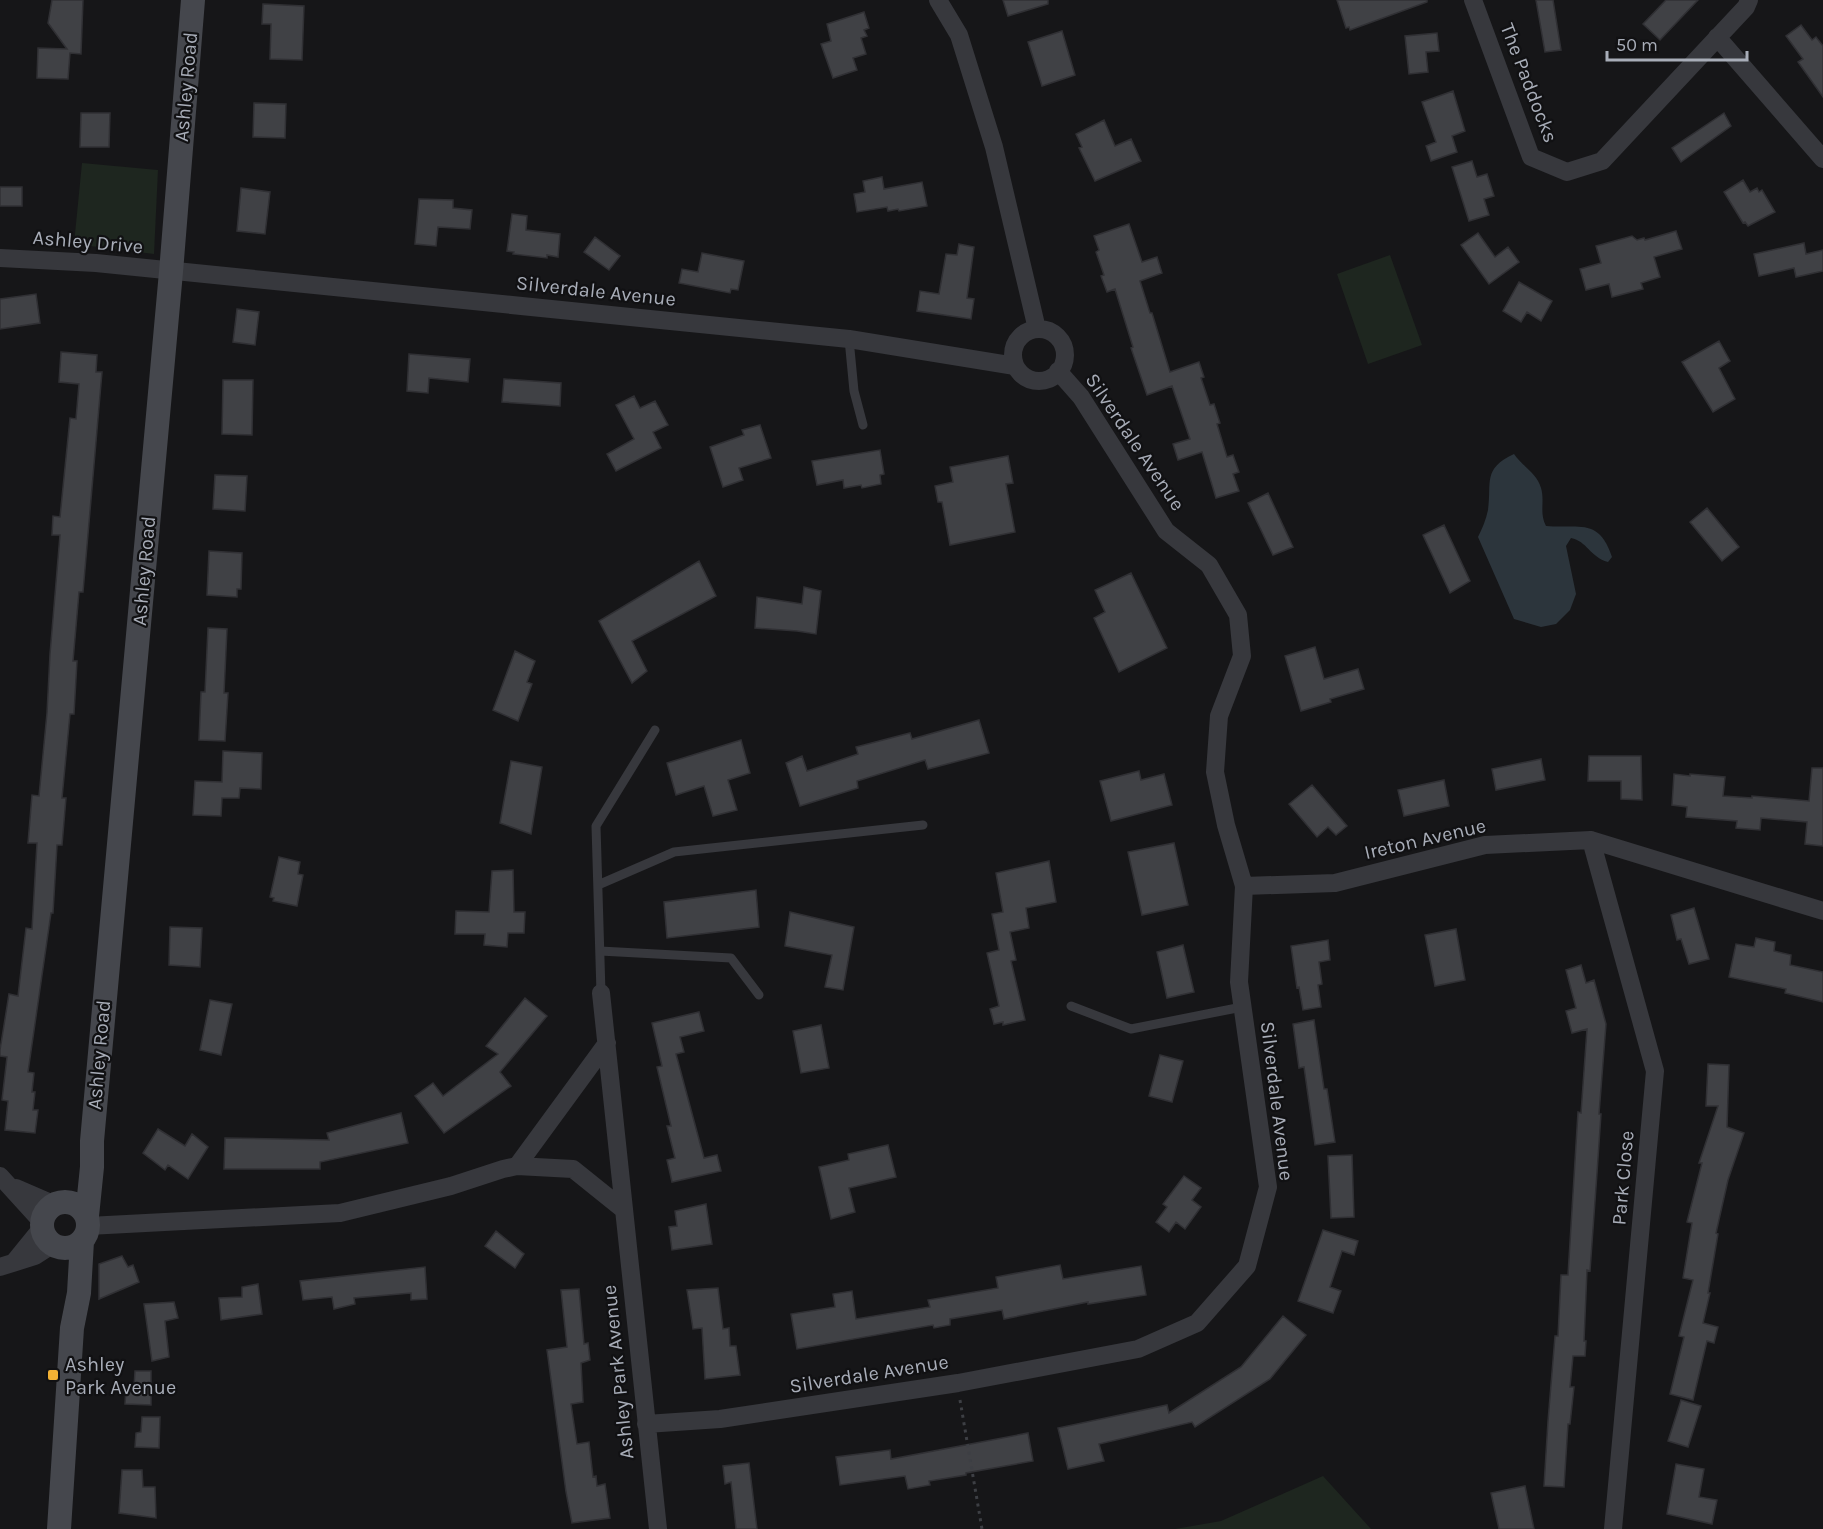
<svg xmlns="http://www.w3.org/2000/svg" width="1823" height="1529" viewBox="0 0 1823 1529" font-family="Karla,sans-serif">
	<rect width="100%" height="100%" fill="#161618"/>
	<path fill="#1e261f" d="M82,163L158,170L154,254L74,244Z
		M1390,255L1422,345L1368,364L1337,274Z
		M1323,1476L1371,1529H1175L1221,1521Z"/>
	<path fill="#2c353c" d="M1514,454C1522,466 1537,473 1541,488C1545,501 1539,513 1546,526C1579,529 1599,517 1612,557L1608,562C1590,557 1587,541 1571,538L1566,546L1576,594L1570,610L1556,624L1541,627L1514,619L1478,537C1482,529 1486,520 1488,510C1492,482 1482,469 1514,454Z"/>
	<path fill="#404145" stroke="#303034" stroke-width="1.5" d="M52,0H83L81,54L70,53L68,79L37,78L38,48L67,49L48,23Z
		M1003,0H1048V4L1008,16Z
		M1337,0H1427V2L1350,30L1349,27L1346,28Z
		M1536,0H1553L1561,50L1545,52Z
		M1666,0H1698L1660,40L1643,24Z
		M263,4L304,6L302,60L270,59L271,24H262Z
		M864,12L869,28L864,30L867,36L861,38L866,54L853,58L857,70L833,78L821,44L831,41L827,24Z
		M1801,25L1812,40L1816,37L1823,46V97L1798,62L1803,59L1786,36Z
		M1062,31L1075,75L1042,86L1028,42Z
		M1437,33L1439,51L1426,52L1428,72L1409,74L1405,36Z
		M1453,91L1465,131L1452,136L1457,152L1431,161L1426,146L1436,142L1422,102Z
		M254,103L286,104L285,138L253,137Z
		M81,113H110L109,147H80Z
		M1724,113L1731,126L1681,162L1672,148Z
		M1104,120L1115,146L1131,139L1141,161L1095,181L1079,148L1082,147L1076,134Z
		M1472,161L1477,177L1487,174L1494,196L1484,199L1489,215L1469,221L1452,167Z
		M882,177L884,189L922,182L927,206L899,211L898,209L888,211L887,207L857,212L854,194L865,192L863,181Z
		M1743,180L1750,192L1757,188L1759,192L1762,190L1775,212L1748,226L1745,222L1743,223L1724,192Z
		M0,187H22V206H0Z
		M241,188L270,192L265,234L237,231Z
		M419,199L453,200V208L472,210L470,229L438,227L436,246L415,244Z
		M512,214L527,216L526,230L560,234L558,257L547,255V258L513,254L514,252L507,251Z
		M1129,224L1142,262L1157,257L1162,273L1140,281L1150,313H1152L1170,372L1199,362L1204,377L1201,378L1210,405L1214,404L1220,423L1217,424L1227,457L1233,455L1239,472L1233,474L1239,491L1216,498L1202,452L1178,460L1173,444L1190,439L1172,386L1147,395L1131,348L1133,347L1115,289L1107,292L1101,276L1104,275L1096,252L1099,250L1094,236Z
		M1676,231L1682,249L1654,257L1660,277L1641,283L1643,289L1612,297L1609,284L1586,290L1580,269L1601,263L1596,246L1632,236L1637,240L1644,238L1645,240Z
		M1478,233L1495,257L1508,247L1519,262L1489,284L1461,245Z
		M595,237L620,256L609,270L584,252Z
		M1804,243L1806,254L1823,250V271L1796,277L1794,268L1759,276L1754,254Z
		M959,244L974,247L967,298L974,299L971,319L917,311L920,291L939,294L946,254L957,255Z
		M702,253L744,261L738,290L731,289L730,293L679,283L682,269L698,272Z
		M1519,282L1552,301L1541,321L1527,312L1521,322L1503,311Z
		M36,294L40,323L0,329V299Z
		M237,309L259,312L255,345L233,342Z
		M1719,341L1730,361L1719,368L1735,399L1713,412L1682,362Z
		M61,352L97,355L96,372H102L83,592H79L73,661H77L74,714H70L62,798H66L62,845H57L53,913H51L28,1072L34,1073L32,1092H35L33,1110H38L35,1133L5,1130L8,1101L2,1100L7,1057L0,1056V1050L9,994L18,996L26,928L32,929L37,843H28L32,795L39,796L47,713L50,654L60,535H52L53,516L60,517L70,418L76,419L79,384L59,382Z
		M409,354L470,359L468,382L429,378L428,393L407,391Z
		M504,379L561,383L560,406L502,402Z
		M223,380H253L252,435L222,434Z
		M634,396L640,408L655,401L668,425L653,432L661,448L616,471L607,454L634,439L616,405Z
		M760,425L771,458L739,468L743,480L723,487L710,447L744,435L742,430Z
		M880,450L884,474L880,475L881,484L862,488L861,485L844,488L843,480L817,485L812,461Z
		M1008,456L1013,483L1006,484L1015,532L950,545L942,502H938L935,486L953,482L950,467Z
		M215,475L247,476L245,511L213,509Z
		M1268,493L1293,547L1273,555L1248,503Z
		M1707,508L1739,547L1722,561L1690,522Z
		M1444,525L1470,581L1450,593L1423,535Z
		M209,551L242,553L241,589H237V597L207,595Z
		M699,561L716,596L632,641L647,671L632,683L599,621Z
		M1131,573L1167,648L1119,672L1094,618L1105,612L1095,590Z
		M804,587L821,591L816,634L797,631L755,628L757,597L802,604Z
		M208,628L227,629L224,693H228L225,741L199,740L201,692H205Z
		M1315,647L1324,679L1358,669L1364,689L1330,699L1331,702L1301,711L1285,656Z
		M515,651L535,661L527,682L532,684L518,721L493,710Z
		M979,720L989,753L928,769L925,760L857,781L858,788L800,806L786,763L802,756L807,771L858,754L856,747L910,733L912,739Z
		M741,740L750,773L728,780L737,810L713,816L704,786L676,795L667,763Z
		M223,751L262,753L261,789L240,788L239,798H222L221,816L193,815L195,781L222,782Z
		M1589,756H1641L1642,800L1621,799V781H1588Z
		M1541,759L1545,780L1496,790L1492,769Z
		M511,761L542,767L531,834L500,823Z
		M1812,768H1823V846L1805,844L1807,822L1761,818L1760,830L1736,828L1737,821L1686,817L1687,807L1672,805L1674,774L1690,776V774L1725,777L1723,796L1752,798V796L1809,801Z
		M1139,771L1141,780L1164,774L1172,805L1111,821L1100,781Z
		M1444,780L1449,806L1404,816L1398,790Z
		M1312,785L1347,826L1336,835L1328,827L1317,837L1289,804Z
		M1174,843L1188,905L1142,915L1128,852Z
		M279,857L300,862L298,874L303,875L297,906L273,901L274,898L270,897Z
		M1049,861L1056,902L1026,908L1029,928L1010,932L1016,960L1011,961L1025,1020L1003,1025V1022L994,1024L990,1009L999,1006L987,953L999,950L992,914L1003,912L996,873Z
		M513,870L514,912H525L524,933H508L507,947L484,945L485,934H455L456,911L489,912L492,871Z
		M756,890L759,927L667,938L664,902Z
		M1694,908L1709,959L1689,964L1681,939L1677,940L1671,915Z
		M790,912L854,927L843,990L825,987L832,955L785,946Z
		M170,927L202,928L200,967L169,965Z
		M1456,929L1465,980L1435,986L1425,935Z
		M1756,938L1775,942L1774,951L1791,955L1790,965L1823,972V1002L1785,993L1786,989L1729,977L1736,944L1754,947Z
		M1328,940L1330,960L1319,962L1322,984L1318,985L1321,1007L1303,1010L1299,987L1297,988L1291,946Z
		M1183,945L1194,992L1167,998L1157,952Z
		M1581,965L1586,983L1594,980L1606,1024L1599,1114H1601L1597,1173L1590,1271L1587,1270L1584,1341H1586L1585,1356H1573L1570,1387H1574L1570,1424H1568L1564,1487L1544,1486L1548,1421L1555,1336H1558L1561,1275H1568L1578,1112L1581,1113L1587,1029L1572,1033L1566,1011L1576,1008L1566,970Z
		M525,998L547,1016L500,1072L511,1086L444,1133L415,1096L433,1083L443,1096L498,1054L486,1046Z
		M210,1000L232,1004L221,1055L200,1050Z
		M699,1012L704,1031L680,1037L684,1052L676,1054L704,1158L717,1155L721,1171L672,1182L667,1160L675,1158L667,1126H671L657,1067L662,1066L652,1023Z
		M1314,1020L1324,1089H1327L1335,1142L1315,1145L1304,1067L1299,1068L1293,1024Z
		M821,1025L829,1068L801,1073L793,1031Z
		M1160,1055L1183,1061L1172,1102L1149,1096Z
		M1708,1064L1729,1065L1727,1127L1744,1133L1728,1180L1716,1233L1718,1234L1708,1293H1710L1703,1323L1718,1327L1714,1343L1707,1341L1693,1400L1670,1394L1684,1337L1679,1336L1693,1280L1683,1278L1692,1223L1687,1222L1702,1163H1699L1718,1106H1706Z
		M401,1113L408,1143L320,1162V1169H224L225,1138L329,1140L327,1133Z
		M158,1129L185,1146L192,1134L208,1147L188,1179L168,1165L165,1170L143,1153Z
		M888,1145L896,1177L849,1188L855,1212L831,1219L819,1167L849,1160L848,1154Z
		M1352,1155L1354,1217L1331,1218L1328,1156Z
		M1184,1176L1201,1188L1192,1200L1201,1207L1185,1229L1176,1222L1169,1232L1156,1222L1167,1207L1163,1204Z
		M706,1204L712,1244L672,1250L669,1227L677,1226L675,1211Z
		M1323,1230L1358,1241L1354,1255L1342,1251L1330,1287L1341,1291L1333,1313L1298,1301Z
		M496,1231L524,1254L515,1268L485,1246Z
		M122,1256L128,1267L133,1265L139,1282L99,1299V1264Z
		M1060,1265L1063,1279L1141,1266L1146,1295L1088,1304V1302L1004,1319L1002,1310L950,1319V1325L934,1328L933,1325L797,1349L791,1314L835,1307L833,1294L852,1291L856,1319L930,1307L928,1300L998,1288L996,1277Z
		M425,1267L427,1299L411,1300V1293L354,1298L355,1304L334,1309L332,1297L303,1300L300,1281Z
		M258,1284L262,1314L221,1320L219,1298L242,1297V1287Z
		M718,1288L723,1329L729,1328L730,1346H736L740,1375L705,1379L702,1328L693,1329L687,1290Z
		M579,1289L584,1344L588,1343L590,1360L581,1363L583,1402L571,1404L577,1444L589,1442L593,1477L596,1476L597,1486L605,1484L610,1518L572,1523L566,1492L547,1350L567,1347L561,1290Z
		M174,1302L178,1318L165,1321L169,1357L152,1361L144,1304Z
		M1283,1316L1306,1335L1270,1379L1195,1427L1192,1422L1099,1444L1104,1461L1068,1469L1058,1428L1167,1405L1169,1413L1241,1367Z
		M135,1371H151V1405L125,1404L126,1387H134Z
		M1681,1400L1701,1406L1688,1447L1668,1441Z
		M142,1417H160L159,1448L135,1447L136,1433L141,1432Z
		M1028,1433L1033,1461L966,1473V1475L929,1481L930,1485L908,1489L905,1476L840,1485L836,1457L890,1450L891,1459Z
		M749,1463L757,1529H736L731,1482L725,1484L723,1466Z
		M1676,1464L1704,1469L1699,1497L1717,1500L1712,1524L1667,1514Z
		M122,1470H142L143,1487H155L156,1518L119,1513Z
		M1525,1486L1534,1529H1499L1491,1493Z"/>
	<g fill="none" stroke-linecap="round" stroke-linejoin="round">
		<path stroke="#3d3f44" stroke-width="3" stroke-dasharray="3 4.5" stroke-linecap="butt" d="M960,1400L982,1529"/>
		<path stroke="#37383d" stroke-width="9" d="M849,339L854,391L863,425
			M598,885L674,852L923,825
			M600,951L731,958L759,995
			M601,993L596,826L655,730
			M1071,1006L1131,1029L1242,1007"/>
		<path stroke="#37383d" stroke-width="18" d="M938,0L959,35L994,147L1037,329
			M1473,0L1531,157L1567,172L1602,161L1746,7L1749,0
			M1717,37L1823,159
			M0,258L96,263L849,339L1015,366
			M1013 355a26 26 0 1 1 52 0a26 26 0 1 1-52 0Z
			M1591,840L1655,1071L1613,1529
			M1244,886L1335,883L1485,845L1591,840L1823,911
			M601,993L658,1529
			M517,1166L573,1169L624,1210
			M0,1176L41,1221
			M16,1188L53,1204
			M88,1226L340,1213L451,1186L503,1169L517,1166L607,1043
			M15,1261L41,1229
			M0,1267L35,1256L52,1245
			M646,1424L720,1419L958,1383L1138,1349L1197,1323L1247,1266L1268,1187L1239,982L1244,886L1226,825L1215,772L1219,716L1242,656L1238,615L1209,565L1166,531L1081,397L1058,371"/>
		<path stroke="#45474d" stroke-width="24" d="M42 1225a23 23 0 1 1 46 0a23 23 0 1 1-46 0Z
			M87,1216L92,1167V1141L171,272L193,0
			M59,1529L72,1328L79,1293L82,1241"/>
	</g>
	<rect fill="#f2b134" stroke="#111113" stroke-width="2" x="47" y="1369" width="12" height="12" rx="3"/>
	<g text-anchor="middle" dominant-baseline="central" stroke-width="4.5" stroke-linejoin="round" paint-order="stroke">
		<g font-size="20" fill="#a8adb8" stroke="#111113">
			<text transform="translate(1529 83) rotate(69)">The Paddocks</text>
			<text transform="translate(186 87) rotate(-85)">Ashley Road</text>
			<text transform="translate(88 242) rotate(5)">Ashley Drive</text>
			<text transform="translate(596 291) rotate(6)">Silverdale Avenue</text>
			<text transform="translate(1135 442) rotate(56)">Silverdale Avenue</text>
			<text transform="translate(144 571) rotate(-85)">Ashley Road</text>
			<text transform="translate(1425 839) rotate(-13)">Ireton Avenue</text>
			<text transform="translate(99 1055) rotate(-85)">Ashley Road</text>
			<text transform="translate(1277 1101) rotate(83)">Silverdale Avenue</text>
			<text transform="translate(1623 1178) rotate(-85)">Park Close</text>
			<text transform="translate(618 1372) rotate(-96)">Ashley Park Avenue</text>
			<text transform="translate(869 1374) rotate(-9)">Silverdale Avenue</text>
		</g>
		<g font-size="20" fill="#a8adb8" stroke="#111113" text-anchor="start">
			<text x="65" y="1364">Ashley<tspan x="65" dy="23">Park Avenue</tspan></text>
		</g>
	</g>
	<path d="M1607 51v9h140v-9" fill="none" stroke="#a8adb8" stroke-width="3"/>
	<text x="1616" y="51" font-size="18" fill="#a8adb8" stroke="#111113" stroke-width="4.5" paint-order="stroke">50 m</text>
</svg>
